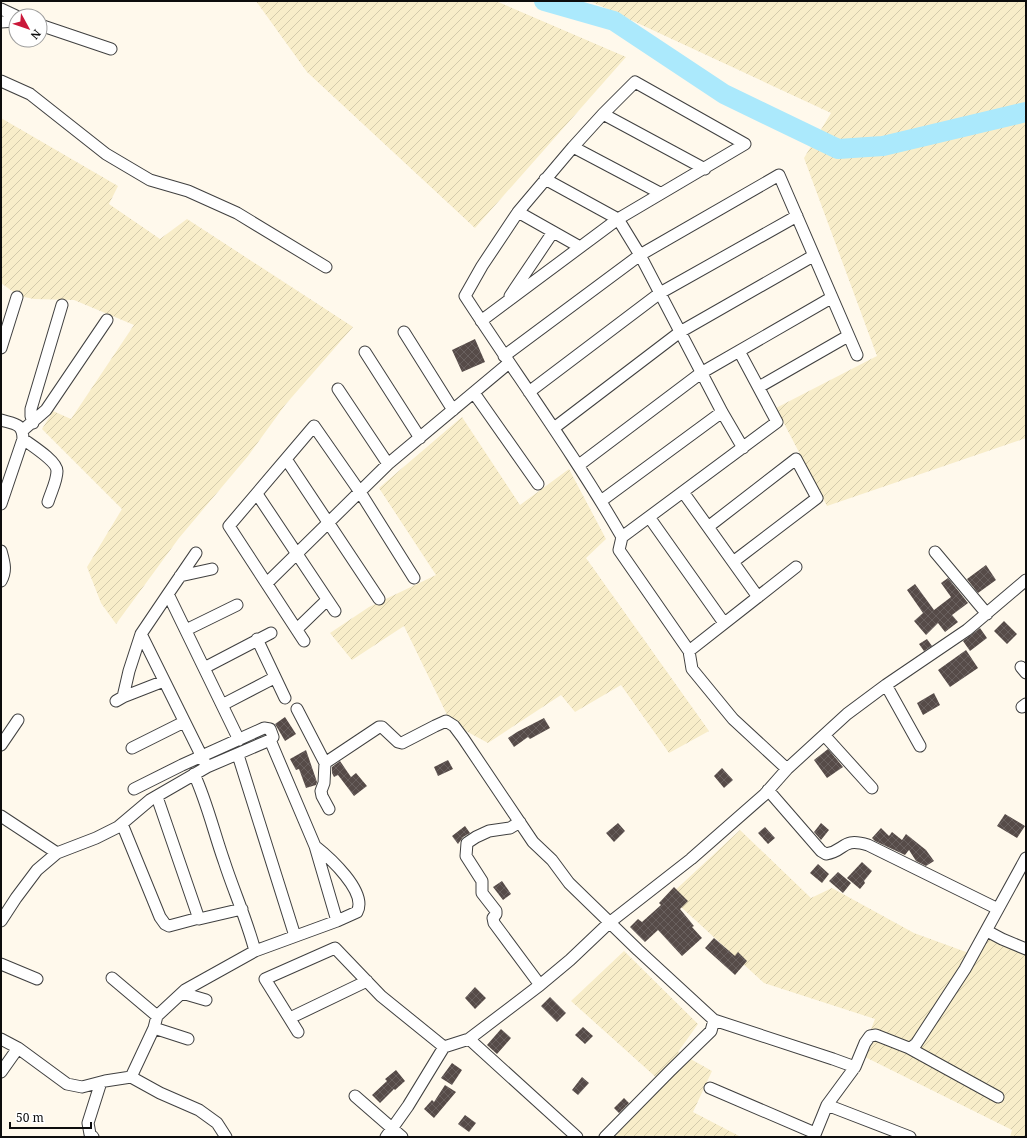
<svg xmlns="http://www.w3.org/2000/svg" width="1027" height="1138" viewBox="0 0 1027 1138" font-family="'Noto Serif',serif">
	<defs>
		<pattern id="farmland-furrows" width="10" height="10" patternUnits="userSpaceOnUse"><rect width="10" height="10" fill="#f8edc9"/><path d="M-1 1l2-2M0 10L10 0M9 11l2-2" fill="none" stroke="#d3caab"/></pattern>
		<pattern id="building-cross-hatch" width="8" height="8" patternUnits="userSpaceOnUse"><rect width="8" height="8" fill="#564b48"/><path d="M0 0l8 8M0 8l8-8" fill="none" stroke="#69605e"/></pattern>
	</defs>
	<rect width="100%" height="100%" fill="#fff9ec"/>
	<path fill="url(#farmland-furrows)" d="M256,1H496L626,57L475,228L307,72Z
		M590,1H1026V438L827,506L776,408L877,356L804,158L831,113Z
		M1,118L118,186L109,204L160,239L187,219L353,327L285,405L248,456L179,538L116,624L101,603L87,567L122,509L42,429L53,411L71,419L134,325L74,300L34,299L19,296L1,283Z
		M462,417L520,505L569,469L606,539L586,558L709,731L669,753L621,685L575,712L561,695L488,743L451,723L404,626L352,660L330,633L369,607L436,575L379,488Z
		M740,830L811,898L832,888L914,933L977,956L986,938L1026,954V1137H1010L1012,1130L861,1055L875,1019L764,983L669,896Z
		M624,951L698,1024L678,1052L712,1071L693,1112L741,1137H615L659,1080L571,1001Z"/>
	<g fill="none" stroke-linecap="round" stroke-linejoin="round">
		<path stroke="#abe9fc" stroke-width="20" d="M544,1L614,21L724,94L838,149L883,146L1026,112"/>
	</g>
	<path fill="url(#building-cross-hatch)" d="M475,339L485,362L462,372L452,350Z
		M986,565L996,580L978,593L967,579Z
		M948,578L968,603L952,615L958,622L945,632L938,623L926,635L914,621L923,613L907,590L915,584L934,610L951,597L941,583Z
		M1004,621L1017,634L1007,644L994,631Z
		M980,628L987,638L970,651L963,641Z
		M927,639L932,646L924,651L919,644Z
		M966,650L978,668L950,687L938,670Z
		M934,693L940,705L923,715L917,703Z
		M285,717L296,734L285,741L275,724Z
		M544,718L550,728L530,739L528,737L514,747L508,738L517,732Z
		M828,749L843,767L827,778L814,760Z
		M306,750L317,782L316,785L306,788L299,769L296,770L290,759Z
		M448,760L453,769L438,776L434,767Z
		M340,761L351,777L356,773L367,786L354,796L338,775L334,777L332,773V767Z
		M722,768L733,780L724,788L714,776Z
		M1005,814L1025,826L1017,838L997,826Z
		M618,823L625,831L614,842L606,833Z
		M821,823L829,830L821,840L814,832Z
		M465,826L470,833L463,837L458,844L452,836Z
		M765,827L775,838L768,844L758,833Z
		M881,828L889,836L892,832L902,840L906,834L926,850L934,861L926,866L916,861L909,850L905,855L875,841L872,838Z
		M862,862L872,871L864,881L865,883L860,889L847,878Z
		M818,864L829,874L822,883L810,873Z
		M838,872L851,883L843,893L829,881Z
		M502,881L511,894L503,900L493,887Z
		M674,887L688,901L680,909L694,926L692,927L702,938L682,956L658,930L645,942L630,927L638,919L642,922L661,905L659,903Z
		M714,938L735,956L738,952L747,961L735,975L705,948Z
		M475,987L486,998L475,1009L465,998Z
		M550,997L566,1013L557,1022L541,1006Z
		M583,1027L593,1036L585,1044L575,1035Z
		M501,1029L511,1038L497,1054L487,1045Z
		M452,1063L462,1070L452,1085L441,1078Z
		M396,1070L405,1081L395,1090L394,1089L380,1103L372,1095L387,1081L385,1079Z
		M582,1077L589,1083L578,1095L572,1090Z
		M445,1085L456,1092L434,1118L424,1109L432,1100L434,1102Z
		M624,1098L629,1103L619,1113L614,1108Z
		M465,1115L476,1123L469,1132L458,1124Z"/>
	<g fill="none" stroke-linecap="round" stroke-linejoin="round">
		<defs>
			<path id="street" d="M1,9L16,16
				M1,22L16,21
				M40,25L111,49
				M1,81L30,94L106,154L150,180L188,191L237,213L326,267
				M603,114L705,169
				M573,147L660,193
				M545,179L618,219L640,255L722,412L743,448
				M518,212L580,247
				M510,296L553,232
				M481,321L618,219L745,144L635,82L603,114L573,147L518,212L482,266L465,296C517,376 574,454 622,537L619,550L689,651L692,669L733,719L787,769
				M404,332L453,410
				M1,348L17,297
				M365,352L420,438
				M504,356L640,255L779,175L857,355
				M759,387L848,336
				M338,389L388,464
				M529,392L660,293L797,216
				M474,393L538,484
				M1,420C14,424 23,423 23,439L1,504
				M33,423L31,416V409L62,305
				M554,428L680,332L813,256
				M23,430L46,410L107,320
				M23,439C31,445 57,461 57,471C57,481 51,492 48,502
				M286,459L379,599
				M579,465L701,373L831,298
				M683,492L758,597
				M257,494L335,611
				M601,501L722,412
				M649,517L724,623
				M708,527L796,459L817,498L733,562
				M622,537L777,422L739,351
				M1,551C4,562 7,570 1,581
				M935,552L987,614
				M196,553L168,594L239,740
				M180,576L212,569
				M267,583L388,464L509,363
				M297,629L327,600
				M186,630L237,605
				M141,634L205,763
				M257,639L285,698
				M304,641L229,526L314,426L360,492L414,578
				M689,651L796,567
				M1021,667L1026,673
				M204,668L271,633
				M886,685L920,746
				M123,697L129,671L141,634L168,594
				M116,701L123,697L164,681
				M222,705L274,678
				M1022,707L1026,704
				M297,709L325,763L379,727H382L398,742L402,743L435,726L446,721L454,726L463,738L533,842L552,860L569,883L638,950L714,1020L833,1059L855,1067L865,1043L870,1036L876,1035L909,1048L912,1047L916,1044L965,969L1026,858
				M825,736L872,788
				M1,745L18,720
				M132,748L184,722
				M238,755L295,936
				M325,763L324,783L321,791L322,796L329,809
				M134,789L182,765L264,728L270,729L273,737L270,740L315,846L337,921
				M768,790L821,851L826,854C846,851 841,837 868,845L998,909
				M157,797L199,919L242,909
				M1,816L57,853
				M520,822L510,828L489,831L476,837L467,843L466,856L482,881V893L496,911V914L493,918L494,923L540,985
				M122,824L160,917L165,924L169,926L199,918
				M1,921L16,898L37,870L57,853L96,838L118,827L150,800L207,767L270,740
				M987,931L1002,939L1026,949
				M255,951L337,921L357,912C368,892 329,857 315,846
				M1,964L37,979
				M112,978L157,1016
				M182,993L206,1000
				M290,1018L367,981
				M154,1028L188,1039
				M298,1032L265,979L335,948L381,996L444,1047
				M1,1039L18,1048L67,1084L82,1087L105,1081L131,1077L160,1093L199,1110L217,1123L226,1137
				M469,1039L577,1137
				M909,1048L998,1097
				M855,1067L827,1105L910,1137
				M1,1072L18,1048
				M131,1077L154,1028L157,1016L185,990L255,951C247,920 234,892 224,861C214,833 207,802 194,774
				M710,1088L815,1133
				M355,1096L402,1137
				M93,1137L90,1134L88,1123L101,1082
				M386,1137L408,1106L444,1047L469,1039L540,985L570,960L609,923L691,859L764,795L787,769L847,714L886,685L967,630L1026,580
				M605,1137L670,1071L711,1031L714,1020
				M814,1137L827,1105"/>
		</defs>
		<use href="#street" stroke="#404040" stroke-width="13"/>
		<use href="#street" stroke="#fff" stroke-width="11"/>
	</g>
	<rect width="1027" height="1138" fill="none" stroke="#0d0d0d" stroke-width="4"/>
	<g transform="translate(28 28) rotate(130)"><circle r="19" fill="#ffffff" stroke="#9e9e9e"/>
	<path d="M0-3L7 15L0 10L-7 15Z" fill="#ca1839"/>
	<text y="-6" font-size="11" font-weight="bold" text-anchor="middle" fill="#0d0d0d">N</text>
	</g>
	<path d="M10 1122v6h81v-6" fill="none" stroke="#0d0d0d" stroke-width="2"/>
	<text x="16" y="1122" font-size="12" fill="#0d0d0d" stroke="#ffffff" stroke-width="3" paint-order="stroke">50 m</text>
</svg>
